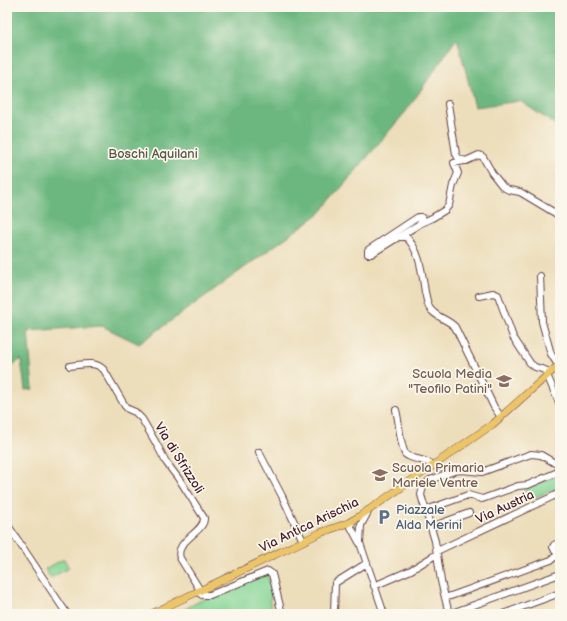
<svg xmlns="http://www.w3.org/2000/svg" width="567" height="621" viewBox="0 0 567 621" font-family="'Balsamiq Sans',sans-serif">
	<rect width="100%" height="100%" fill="#fbf7ec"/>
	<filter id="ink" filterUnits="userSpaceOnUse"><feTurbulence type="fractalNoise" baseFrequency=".025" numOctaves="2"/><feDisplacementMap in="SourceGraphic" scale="8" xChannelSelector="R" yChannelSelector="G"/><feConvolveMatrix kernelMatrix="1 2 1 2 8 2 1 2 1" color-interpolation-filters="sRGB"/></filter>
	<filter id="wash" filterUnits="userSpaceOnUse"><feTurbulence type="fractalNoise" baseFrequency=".012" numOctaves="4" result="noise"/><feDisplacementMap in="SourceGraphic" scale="16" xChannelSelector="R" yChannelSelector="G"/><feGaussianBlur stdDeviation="0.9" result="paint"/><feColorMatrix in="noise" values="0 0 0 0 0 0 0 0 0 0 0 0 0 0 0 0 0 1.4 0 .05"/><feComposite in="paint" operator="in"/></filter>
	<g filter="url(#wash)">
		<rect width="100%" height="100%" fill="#eddebb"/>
		<path fill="#86d696" stroke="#687a60" d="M560,474V487L529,500L524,489Z
			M64,559L69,568L50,578L45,569Z
			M267,573L275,597L269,599L273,614H180C186,603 252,580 267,573Z"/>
		<path fill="#6cb77f" stroke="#5b6b55" d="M7,7H560V126L559,127L520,101L475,107L457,38L407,110L320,213L139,344L102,326L28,331L33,389L25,390L21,359L7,370Z"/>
	</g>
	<g filter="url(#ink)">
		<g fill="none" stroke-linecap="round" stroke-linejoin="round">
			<defs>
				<path id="minor" d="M448,104L456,154L459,159L466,161L479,155L483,157L492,173L503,187L509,190L520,192L560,216
					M418,217H421L423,219L422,221L418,225L371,254H368V250Z
					M421,223L432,218L445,210L449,205L453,185L458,173L454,163L464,161
					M399,237H406C420,250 422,273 425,292C426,296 427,302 429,307C434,317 448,319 455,327L494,407L501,417
					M540,276L542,322L551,354L558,365
					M479,296L493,293L498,295L513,337L530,363L535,367L548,371L550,372
					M70,366C81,365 95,360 104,370L125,406L128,409L135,412L142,419L156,443L166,462L181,482L204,518C205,532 174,541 180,558L200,590
					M547,375L560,405
					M396,410C400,425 399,440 405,454C413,461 426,458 434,466
					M259,452L282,496L303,541
					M369,510L361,525L360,543L384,614
					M426,510L468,495L482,499L485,498L518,486L528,485L560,471
					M352,521L351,527L359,542
					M7,524L67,614
					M431,527L469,513
					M560,542L554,545L553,547L555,551L560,552
					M437,551L560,493
					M374,586L411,570L437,554
					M198,592L202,595H210L268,571L272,574L282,614
					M445,598L551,560L560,553
					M334,614L335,583L367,563
					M449,614L441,581L435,541L421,495L423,486L430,480L454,471L462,470L482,472L531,454L541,455L560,466
					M449,614L560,574
					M503,614L560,593"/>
				<path id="major" d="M151,614L320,533L348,523L360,516L493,424L560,364"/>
			</defs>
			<use href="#minor" stroke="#623c41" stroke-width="8"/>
			<use href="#major" stroke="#623c41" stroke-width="8"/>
			<use href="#minor" stroke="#fff" stroke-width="6"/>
			<use href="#major" stroke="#edc569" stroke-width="7"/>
		</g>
	</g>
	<defs>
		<symbol id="school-bare" viewBox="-9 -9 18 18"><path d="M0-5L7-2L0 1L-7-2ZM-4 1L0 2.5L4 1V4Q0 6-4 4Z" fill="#8d6e63" stroke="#fbf7ec" stroke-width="2.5" paint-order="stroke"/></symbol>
		<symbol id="parking-bare" viewBox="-9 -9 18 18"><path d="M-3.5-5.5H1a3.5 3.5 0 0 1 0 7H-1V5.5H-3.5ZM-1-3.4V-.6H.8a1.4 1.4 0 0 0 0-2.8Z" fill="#5c6f8a" stroke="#fbf7ec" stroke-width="2.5" paint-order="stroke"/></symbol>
	</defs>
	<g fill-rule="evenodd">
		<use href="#school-bare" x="493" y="370" width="22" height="22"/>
		<use href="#school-bare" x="369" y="464" width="22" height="22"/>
		<use href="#parking-bare" x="373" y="506" width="22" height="22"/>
	</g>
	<g text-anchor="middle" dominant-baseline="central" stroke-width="3.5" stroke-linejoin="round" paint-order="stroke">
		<g font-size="13" fill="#5c564b" stroke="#fbf7ec">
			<text x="153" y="154">Boschi Aquilani</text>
		</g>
		<g font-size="13" fill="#785e54" stroke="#fbf7ec" text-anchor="end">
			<text x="492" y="374">Scuola Media<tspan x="492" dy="15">"Teofilo Patini"</tspan></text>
			<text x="392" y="468" text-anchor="start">Scuola Primaria<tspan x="392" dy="15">Mariele Ventre</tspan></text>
		</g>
		<g font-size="13" fill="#4a1f2b" stroke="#fbf7ec">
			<text transform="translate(179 458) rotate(58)">Via di Sfrizzoli</text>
			<text transform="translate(505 507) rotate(-25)">Via Austria</text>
			<text transform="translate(309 525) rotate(-26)">Via Antica Arischia</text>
		</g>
		<g font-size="13" fill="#4e5e75" stroke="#fbf7ec" text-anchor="start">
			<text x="396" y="510">Piazzale<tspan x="396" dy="15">Alda Merini</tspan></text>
		</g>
	</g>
	<rect width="567" height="621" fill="none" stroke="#fbf7ec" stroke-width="24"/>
</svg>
